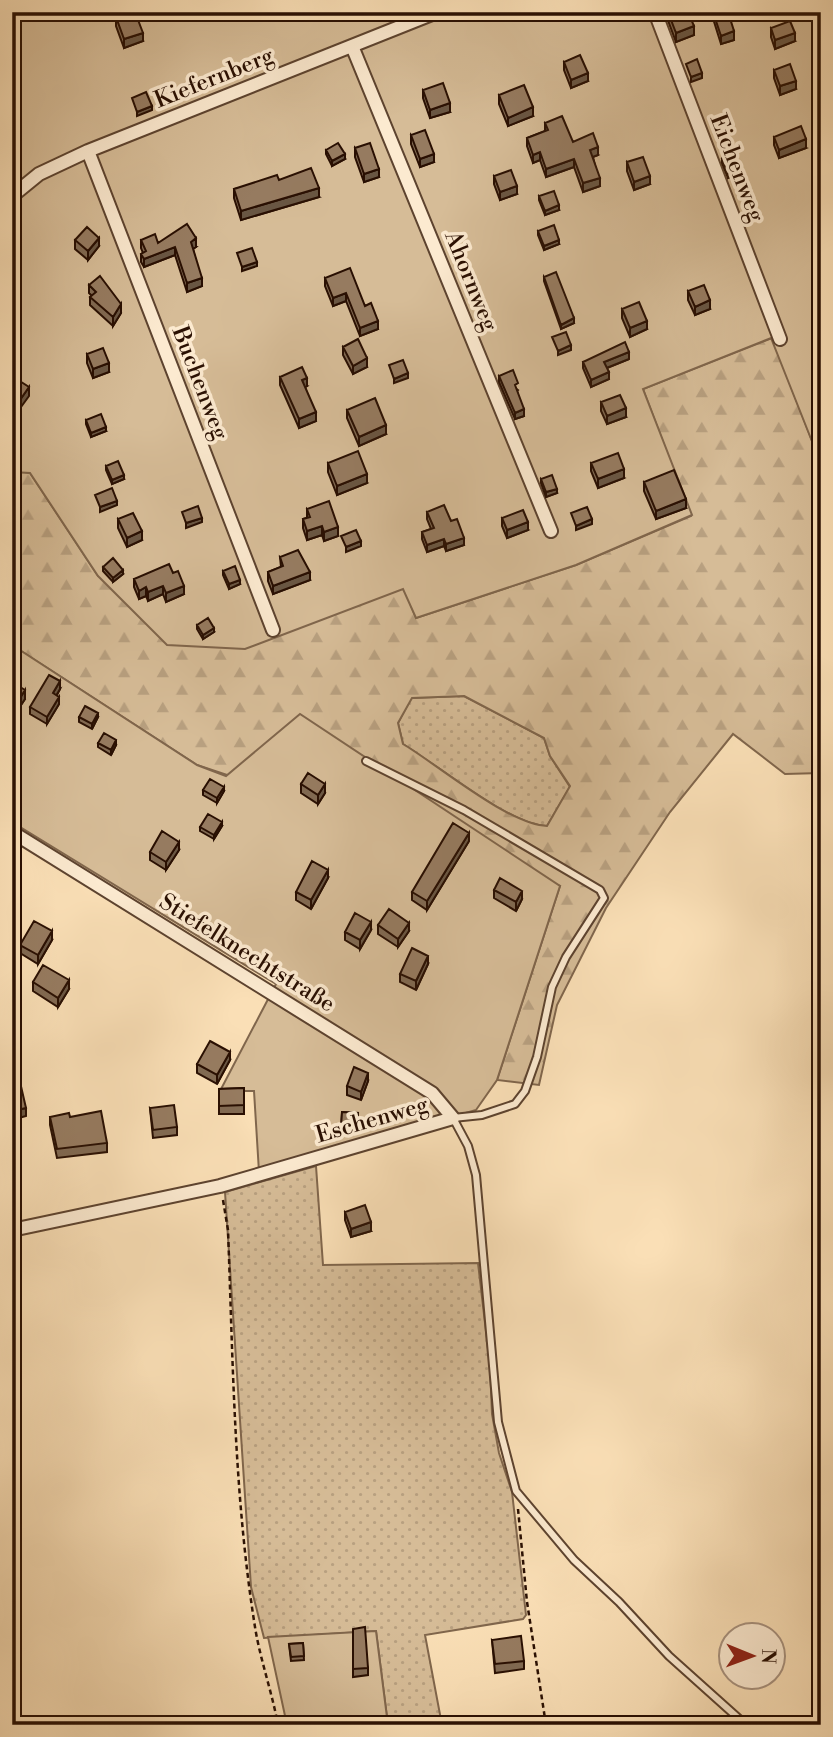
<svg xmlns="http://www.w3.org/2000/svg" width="833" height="1737" viewBox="0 0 833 1737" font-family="'Libre Bodoni',serif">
	<defs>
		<pattern id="grass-dots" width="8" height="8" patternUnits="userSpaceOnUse" patternTransform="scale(1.75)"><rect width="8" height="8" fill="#d6bc97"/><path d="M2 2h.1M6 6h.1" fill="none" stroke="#b8a080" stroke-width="1.8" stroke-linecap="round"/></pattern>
		<pattern id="forest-firs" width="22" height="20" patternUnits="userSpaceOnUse" patternTransform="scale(1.75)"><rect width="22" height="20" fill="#d6bc97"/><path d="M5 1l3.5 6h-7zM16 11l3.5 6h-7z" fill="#b8a080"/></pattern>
	</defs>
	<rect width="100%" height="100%" fill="#fadfb6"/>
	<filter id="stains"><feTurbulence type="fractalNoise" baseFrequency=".00286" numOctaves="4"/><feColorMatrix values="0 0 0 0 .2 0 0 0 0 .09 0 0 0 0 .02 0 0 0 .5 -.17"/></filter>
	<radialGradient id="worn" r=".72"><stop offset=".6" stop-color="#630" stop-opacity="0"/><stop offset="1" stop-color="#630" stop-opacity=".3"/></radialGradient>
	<path fill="url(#grass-dots)" stroke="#80664c" stroke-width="2" d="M464,696L544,738L550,756L570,787L547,826C509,825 438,765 403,744L398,723L411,698Z
		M316,1166L323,1265L478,1263L490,1366L492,1414L499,1453L512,1492L526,1615L523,1619L425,1635L442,1725H388L376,1631L264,1638L251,1587L225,1192Z"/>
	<path fill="url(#forest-firs)" stroke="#80664c" stroke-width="2" fill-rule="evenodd" d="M772,338L821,464V773L785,774L733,734L670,812L606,908L557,1005L539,1085L497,1080L560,886L197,765L12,645L14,470L30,473L98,576L287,631L404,588L416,618L576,565L691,516L643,389ZM464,696L544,738L550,756L570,786L547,826C509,825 438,765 403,744L398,723L412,698Z"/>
	<path fill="#d6bc97" stroke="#80664c" stroke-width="2" d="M12,12H821L811,19L821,44V464L771,338L643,389L692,515L576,565L416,618L403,589L245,649L167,645L98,576L30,473L12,472Z
		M12,645L197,765L226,776L300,714L560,886L497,1080L476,1110L259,1172L254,1091H220L276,984L12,822Z
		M376,1631L388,1725H287L268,1637Z"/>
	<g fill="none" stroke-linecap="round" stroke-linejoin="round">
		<defs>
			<path id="lane" d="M366,761L464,810L600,890L604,898L566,957L552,987L537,1057L525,1091L515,1104L482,1115L453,1118L468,1146L476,1175L498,1422L516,1491L574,1560L619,1602L669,1656L746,1725"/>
			<path id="street" d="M655,12L780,339
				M352,46L551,531
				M88,151L273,630
				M12,196L39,174L88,151L437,12
				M12,832L432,1093L453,1118L220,1186L12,1230"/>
		</defs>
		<use href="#lane" stroke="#5d432f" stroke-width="10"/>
		<use href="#street" stroke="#5d432f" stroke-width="16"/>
		<path stroke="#290f02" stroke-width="2.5" stroke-dasharray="5 3.5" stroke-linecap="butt" d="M223,1200L228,1230C233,1362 234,1496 255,1627C260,1659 272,1692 278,1725
			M518,1509L527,1602L546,1725"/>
		<use href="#lane" stroke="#fcead0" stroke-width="6"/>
		<use href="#street" stroke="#fcead0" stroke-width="12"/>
	</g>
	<path fill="#816a53" stroke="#290f02" stroke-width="2" d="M666,12H688L694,35L676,42L666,15Z
		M711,12H728L734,40L721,44Z
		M116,17L143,41L124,48L116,26Z
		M771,28L795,41L775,49L771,37Z
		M564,62L588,81L571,88L564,70Z
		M774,70L796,89L780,95L774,78Z
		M423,90L450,112L430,118L423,98Z
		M499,95L533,116L508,126L499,104Z
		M545,123L573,142L598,155L593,157L600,186L583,192L574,167L546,177L540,160L533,163L527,146V138L545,131Z
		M411,135L434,162L420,167L411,144Z
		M774,137L806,148L779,158L774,145Z
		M355,148L379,177L364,182L355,157Z
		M326,150L345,159L332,166L326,154Z
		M722,159L738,174L728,178L722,163Z
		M627,162L650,184L634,190L627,171Z
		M494,176L517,194L500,200L494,184Z
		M279,180L319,197L241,220L234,198V189Z
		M539,196L559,210L545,215L539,200Z
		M538,231L559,244L544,250L538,235Z
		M75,240L99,246L88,260L75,249Z
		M141,240L196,247L193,249L202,286L187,292L175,255L144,267L141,262V254L143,253L141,248Z
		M544,277L574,323L561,329L544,281Z
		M325,278L365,306L378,329L360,336L346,301L333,306L325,286Z
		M89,285L121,313L113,326L90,305V297L92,296L89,293Z
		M688,291L710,309L695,315L688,300Z
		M622,309L647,329L630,337L622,318Z
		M343,347L367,367L353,374L343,355Z
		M87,354L109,372L93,378L87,363Z
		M629,359L607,368L609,379L591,387L583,368V362Z
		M499,376L518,390L517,391L524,416L515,419L499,382Z
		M280,377L307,386L305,387L316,421L299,428L280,385Z
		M601,402L626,417L607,424L601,411Z
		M347,410L386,434L359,446L347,418Z
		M86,420L106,431L91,437L86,424Z
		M328,463L367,483L337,495L328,472Z
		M591,463L624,478L598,488L591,471Z
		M106,466L124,479L112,484L106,470Z
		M541,479L557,493L546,497L541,483Z
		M644,482L686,508L656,519L644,491Z
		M307,509L338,536L324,541L322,535L307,540L303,528V519L307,518Z
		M427,512L451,521L464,545L446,551L444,546L427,552L422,539V532L431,529L427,519Z
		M502,518L528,530L507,538L502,526Z
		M118,519L142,540L127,547L118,528Z
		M280,557L310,580L273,594L268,581V572L281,567Z
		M103,567L123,574L113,582L103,571Z
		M223,571L240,584L229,589L223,575Z
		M173,573L184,594L166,602L163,594L148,601L146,596L139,599L134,587V579Z
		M197,625L214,632L203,639L197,629Z
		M12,682L25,699L17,711L12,708Z
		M60,689L57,695L59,704L47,724L30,714V707Z
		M79,717H98L92,729L79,722Z
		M98,743L116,745L111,755L98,747Z
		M301,784L325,793L318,804L301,793Z
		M203,790L224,791L217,803L203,795Z
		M222,826L214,839L200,831V827Z
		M469,841L427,910L412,900V892Z
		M179,850L166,870L150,860V852Z
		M328,878L311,909L296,900V892Z
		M494,890L522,899L516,911L494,898Z
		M378,925L409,931L398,947L378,934Z
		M371,930L360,949L345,940V932Z
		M52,940L38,964L20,953V945Z
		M428,964L416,990L400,982V974Z
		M33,982L69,989L58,1007L33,991Z
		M230,1060L217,1084L197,1073V1064Z
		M368,1081L361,1100L347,1095V1086Z
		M244,1088V1114H219V1089Z
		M150,1108L177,1127V1135L153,1138Z
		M342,1112L358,1113L357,1132L341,1131Z
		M50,1117H70L107,1143V1152L57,1158L50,1125Z
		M345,1212L371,1231L351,1237L345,1220Z
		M353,1629L368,1668V1675L353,1677Z
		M492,1640L524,1661V1669L495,1673Z
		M303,1643L304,1660L291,1661L289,1644Z"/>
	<path fill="#695643" stroke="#290f02" stroke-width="2" d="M804,12H813L804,16Z
		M694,26V35L676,42V33Z
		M734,31V40L721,44V36Z
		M143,33V41L124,48V39Z
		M795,33V41L775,49V40Z
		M588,73V81L571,88V80Z
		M702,73V78L691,82V77Z
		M796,81V89L780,95V86Z
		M450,103V112L430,118V110Z
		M152,106V110L137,116V112Z
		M533,107V116L508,126V118Z
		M806,139V148L779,158V150Z
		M598,147V155L590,158V150Z
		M540,152V160L533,163V155Z
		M345,154V159L332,166V161Z
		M434,154V162L420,167V159Z
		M574,159V167L546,177V169Z
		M379,169V177L364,182V174Z
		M738,170V174L728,178V174Z
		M650,176V184L634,190V182Z
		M600,178V186L583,192V183Z
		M517,186V194L500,200V192Z
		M319,188V197L241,220V211Z
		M559,205V210L545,215V211Z
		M99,238V246L88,260V251Z
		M196,238V247L191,250V242Z
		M559,240V244L544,250V246Z
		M175,247V255L144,267V259Z
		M257,262V266L242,271V267Z
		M202,278V286L187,292V283Z
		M346,293V301L333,306V298Z
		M710,300V309L695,315V307Z
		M121,304V313L113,326V317Z
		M574,318V323L561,329V325Z
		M378,321V329L360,336V328Z
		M647,321V329L630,337V328Z
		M571,345V350L558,355V351Z
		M629,352V359L604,369V362Z
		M367,358V367L353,374V366Z
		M109,363V372L93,378V369Z
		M609,372V379L591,387V380Z
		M408,373V378L394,383V379Z
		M307,378V386L302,389V380Z
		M29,387V396L13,418V410Z
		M626,408V417L607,424V416Z
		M524,409V416L515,419V413Z
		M316,412V421L299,428V419Z
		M386,425V434L359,446V437Z
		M106,427V431L91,437V433Z
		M624,469V478L598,488V479Z
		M367,474V483L337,495V486Z
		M124,475V479L112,484V480Z
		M557,489V493L546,497V492Z
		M686,499V508L656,519V511Z
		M117,501V505L100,512V507Z
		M202,518V522L186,528V523Z
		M592,519V524L576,530V526Z
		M528,522V530L507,538V530Z
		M322,526V535L307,540V531Z
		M338,527V536L324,541V532Z
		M142,531V540L127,547V538Z
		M464,538V545L446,551V544Z
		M444,539V546L427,552V545Z
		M361,541V546L346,552V547Z
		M123,570V574L113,582V578Z
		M310,572V580L273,594V586Z
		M240,580V584L229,589V584Z
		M163,586V594L148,601V592Z
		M184,586V594L166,602V593Z
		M146,587V596L139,599V591Z
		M214,628V632L203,639V635Z
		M60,681V689L53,701V693Z
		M25,690V699L17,711V703Z
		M59,697V704L47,724V717Z
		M98,713V717L92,729V724Z
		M116,740V745L111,755V750Z
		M325,784V793L318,804V795Z
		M224,787V791L217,803V798Z
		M222,822V826L214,839V835Z
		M469,833V841L427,910V901Z
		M179,842V850L166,870V862Z
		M328,870V878L311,909V900Z
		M522,891V899L516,911V902Z
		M371,922V930L360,949V940Z
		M409,923V931L398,947V939Z
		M52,931V940L38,964V955Z
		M428,956V964L416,990V981Z
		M69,980V989L58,1007V998Z
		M230,1052V1060L217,1084V1075Z
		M368,1073V1081L361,1100V1092Z
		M26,1108V1116L12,1120V1111Z
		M371,1222V1231L351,1237V1229Z"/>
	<path fill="#967b60" stroke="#290f02" stroke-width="2" d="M129,12H135L143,33L124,39L116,17Z
		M668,12H688L694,26L676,33Z
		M713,12H728L734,31L721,36Z
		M790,21L795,33L775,40L771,28Z
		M580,55L588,73L571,80L564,62Z
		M697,59L702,73L691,77L686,64Z
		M790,64L796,81L780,86L774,70Z
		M443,83L450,103L430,110L423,90Z
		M524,85L533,107L508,118L499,95Z
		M146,92L152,106L137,112L132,98Z
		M562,116L573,142L593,133L598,147L590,150L600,178L583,183L574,159L546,169L540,152L533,155L527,138L548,130L545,123Z
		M801,126L806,139L779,150L774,137Z
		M425,130L434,154L420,159L411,135Z
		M338,143L345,154L332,161L326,150Z
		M370,143L379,169L364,174L355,148Z
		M733,155L738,170L728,174L722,159Z
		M643,157L650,176L634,182L627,162Z
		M311,168L319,188L241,211L234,189L277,175L279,180Z
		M511,170L517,186L500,192L494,176Z
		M554,191L559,205L545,211L539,196Z
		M187,224L196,238L191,242L202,278L187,283L175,247L144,259L141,254L146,251L141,240L155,234L158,243Z
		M554,225L559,240L544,246L538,231Z
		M87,227L99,238L88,251L75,240Z
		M252,248L257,262L242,267L237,253Z
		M350,268L365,306L371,303L378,321L360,328L346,293L333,298L325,278Z
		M556,272L574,318L561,325L544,277Z
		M100,276L121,304L113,317L90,297L96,292L89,285Z
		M704,285L710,300L695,307L688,291Z
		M639,302L647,321L630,328L622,309Z
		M566,332L571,345L558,351L552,337Z
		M358,339L367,358L353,366L343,347Z
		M625,342L629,352L604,362L609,372L591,380L583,362Z
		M103,348L109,363L93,369L87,354Z
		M403,360L408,373L394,379L389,365Z
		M302,367L307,378L302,380L316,412L299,419L280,377Z
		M513,370L518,383L515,385L524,409L515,413L499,376Z
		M15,378L29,387L13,410L12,409V383Z
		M620,395L626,408L607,416L601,402Z
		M375,398L386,425L359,437L347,410Z
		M101,414L106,427L91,433L86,420Z
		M358,451L367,474L337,486L328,463Z
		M618,453L624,469L598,479L591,463Z
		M118,461L124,475L112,480L106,466Z
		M674,470L686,499L656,511L644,482Z
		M552,475L557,489L546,492L541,479Z
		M112,488L117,501L100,507L95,495Z
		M329,501L338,527L324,532L322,526L307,531L303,519L310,517L307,509Z
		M444,505L451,521L457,519L464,538L446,544L444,539L427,545L422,532L434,528L427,512Z
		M198,506L202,518L186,523L182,512Z
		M587,507L592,519L576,526L571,513Z
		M523,510L528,522L507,530L502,518Z
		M133,513L142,531L127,538L118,519Z
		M356,530L361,541L346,547L341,536Z
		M298,550L310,572L273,586L268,572L283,566L280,557Z
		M113,558L123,570L113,578L103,567Z
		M169,564L173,573L178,571L184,586L166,593L163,586L148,592L146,587L139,591L134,579Z
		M235,566L240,580L229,584L223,571Z
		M208,618L214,628L203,635L197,625Z
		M49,675L60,681L53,693L59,697L47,717L30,707Z
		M12,682L25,690L17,703L12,700Z
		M85,706L98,713L92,724L79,717Z
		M104,733L116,740L111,750L98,743Z
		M308,773L325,784L318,795L301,784Z
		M210,779L224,787L217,798L203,790Z
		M208,814L222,822L214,835L200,827Z
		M453,823L469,833L427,901L412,892Z
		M162,831L179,842L166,862L150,852Z
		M312,861L328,870L311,900L296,892Z
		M500,878L522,891L516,902L494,890Z
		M389,909L409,923L398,939L378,925Z
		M355,913L371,922L360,940L345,932Z
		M34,921L52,931L38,955L20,945Z
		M412,948L428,956L416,981L400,974Z
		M43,965L69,980L58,998L33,982Z
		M210,1041L230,1052L217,1075L197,1064Z
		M354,1067L368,1073L361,1092L347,1086Z
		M20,1082L26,1108L12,1111V1084Z
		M244,1088V1105L219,1106V1089Z
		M174,1105L177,1127L153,1130L150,1108Z
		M101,1111L107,1143L57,1149L50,1117L69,1113L70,1117Z
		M342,1112L358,1113L357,1128L341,1127Z
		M365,1205L371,1222L351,1229L345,1212Z
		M365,1627L368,1668L353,1669V1629Z
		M521,1636L524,1661L495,1664L492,1640Z
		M303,1643L304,1656L291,1657L289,1644Z"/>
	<g text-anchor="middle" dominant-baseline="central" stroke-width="7" stroke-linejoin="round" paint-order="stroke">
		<g font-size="23" fill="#290f02" stroke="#fcead0">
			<text transform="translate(214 78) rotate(-22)">Kiefernberg</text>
			<text transform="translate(737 168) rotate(69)">Eichenweg</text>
			<text transform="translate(471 281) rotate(68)">Ahornweg</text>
			<text transform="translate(200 383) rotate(69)">Buchenweg</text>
			<text transform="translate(247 953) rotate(32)">Stiefelknechtstraße</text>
			<text transform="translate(372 1120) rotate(-16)">Eschenweg</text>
		</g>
	</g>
	<rect width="833" height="1737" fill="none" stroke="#fadfb6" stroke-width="42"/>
	<rect x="14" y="14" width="805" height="1709" fill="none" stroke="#290f02" stroke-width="3.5"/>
	<rect x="21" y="21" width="791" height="1695" fill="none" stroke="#290f02" stroke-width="2"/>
	<g transform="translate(752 1656) rotate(91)"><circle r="33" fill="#fcead0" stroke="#a8927e" stroke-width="2"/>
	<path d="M0-5L12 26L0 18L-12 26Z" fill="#8f2418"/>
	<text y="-10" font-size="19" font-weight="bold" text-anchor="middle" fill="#290f02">N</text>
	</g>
	<rect width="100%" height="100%" filter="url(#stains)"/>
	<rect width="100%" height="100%" fill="url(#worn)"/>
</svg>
